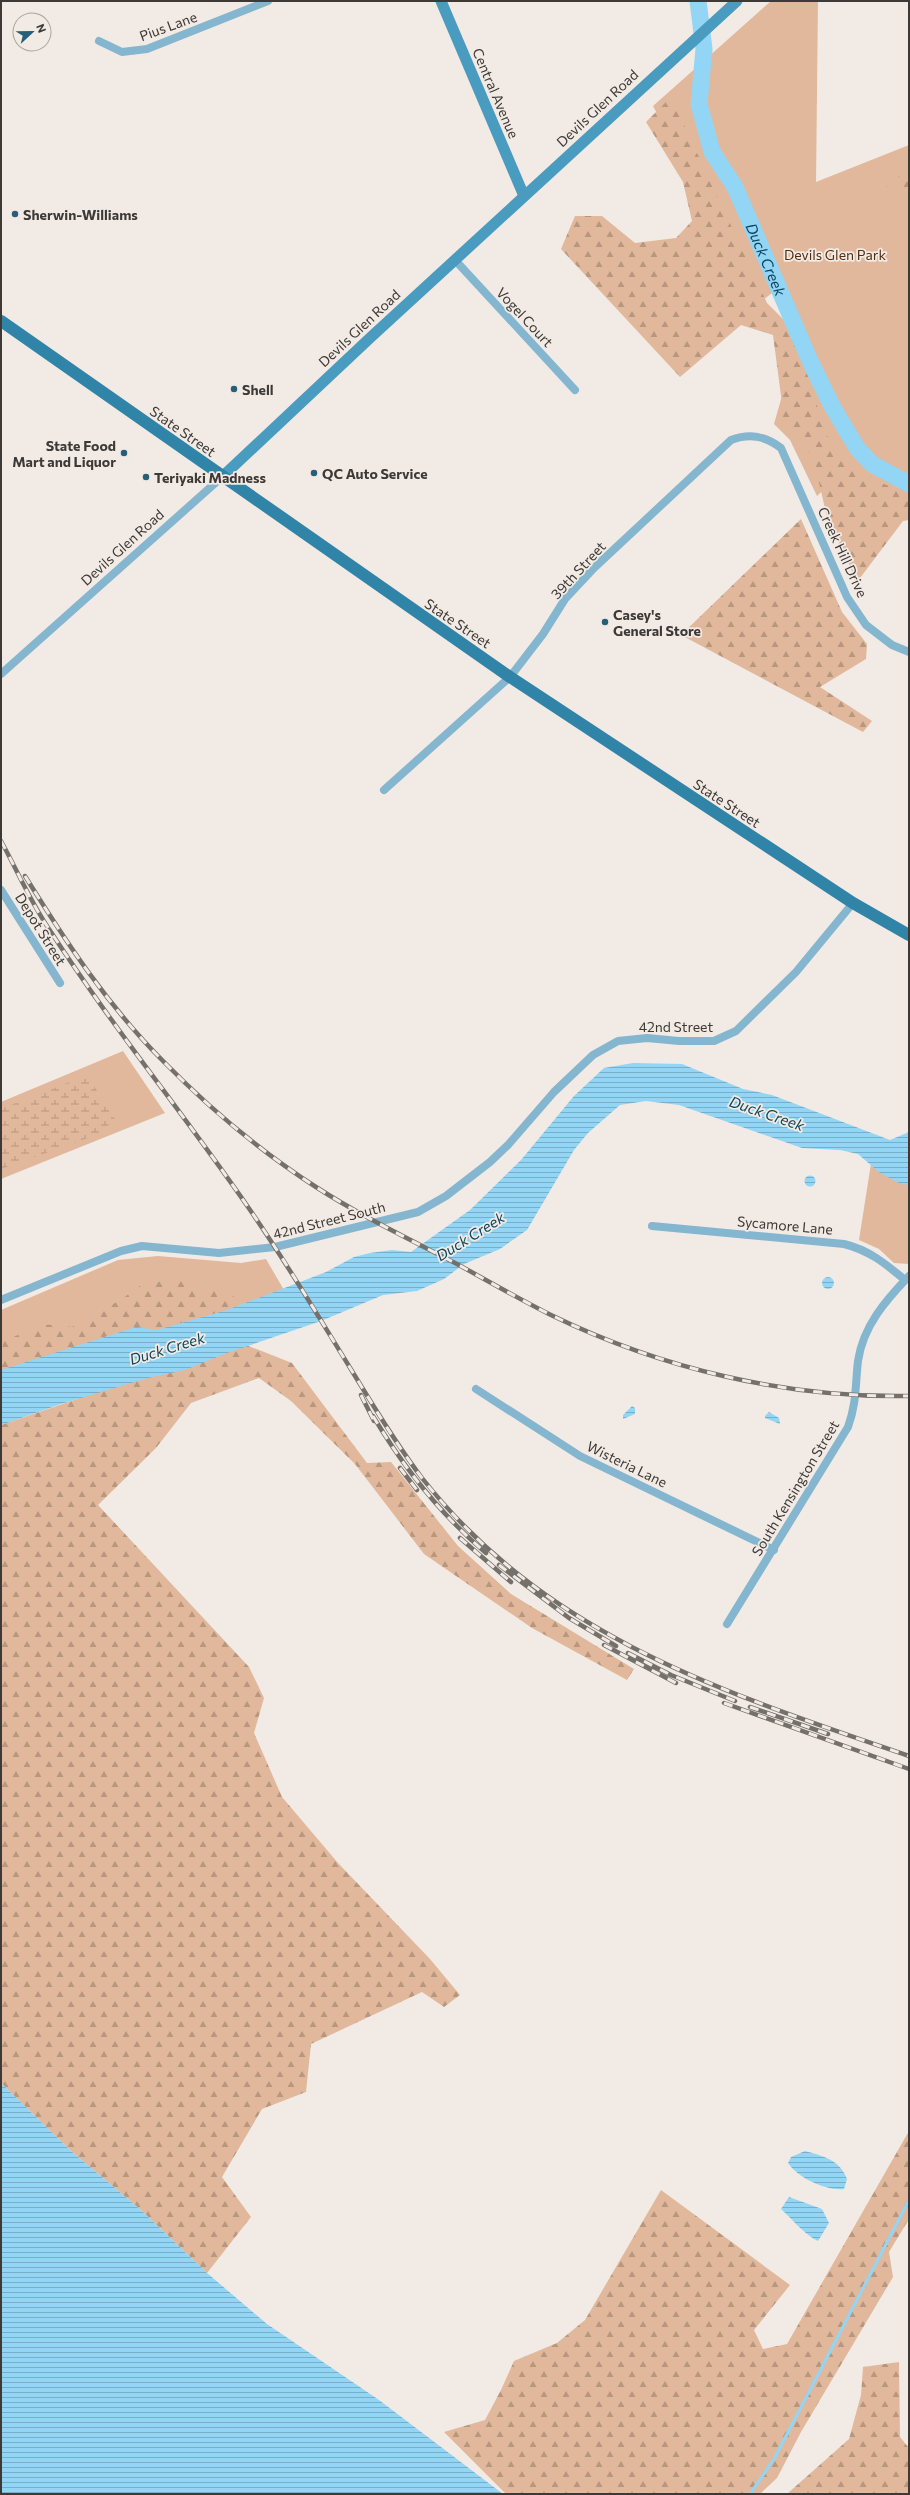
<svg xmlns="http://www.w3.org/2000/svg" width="910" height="2495" viewBox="0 0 910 2495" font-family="Commissioner,sans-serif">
	<defs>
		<pattern id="forest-firs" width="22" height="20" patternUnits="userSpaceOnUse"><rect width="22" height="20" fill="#e1b89b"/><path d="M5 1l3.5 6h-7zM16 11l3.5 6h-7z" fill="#b8977f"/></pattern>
		<pattern id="wetland-marsh" width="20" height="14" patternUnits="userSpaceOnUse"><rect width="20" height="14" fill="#e1b89b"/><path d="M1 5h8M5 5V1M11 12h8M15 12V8" fill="none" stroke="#b8977f"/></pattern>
		<pattern id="water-rules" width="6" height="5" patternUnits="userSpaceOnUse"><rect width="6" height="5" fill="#92d5f5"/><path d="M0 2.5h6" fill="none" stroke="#78aec7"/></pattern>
	</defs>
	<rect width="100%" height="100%" fill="#f2eae4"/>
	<path fill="#e1b89b" d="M771,1H818L816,182L909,145V512L844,470L817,496L790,440L774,424L799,336L772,293L758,304L653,106Z
		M123,1051L165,1113L1,1179V1102Z
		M872,1157L909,1171V1264L894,1263L879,1249L859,1240Z
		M158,1256L241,1263L266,1259L299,1316L1,1425V1310L118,1260Z"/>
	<path fill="url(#forest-firs)" d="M671,97L767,303L786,322L804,361L825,433L850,464L884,484L909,493V520L903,521L857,582L827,517L813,457L783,424V411L773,335L741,325L680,377L561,249L575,216H602L635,243L676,238L692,221L683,182L646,122Z
		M909,167V197L887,187Z
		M801,519L842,612L867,644L866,659L820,687L872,721L863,732L681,635Z
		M185,1281L195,1291L227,1287L237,1301L227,1310L157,1330L136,1327L1,1370L3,1342L41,1324L72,1327L122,1299L145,1282Z
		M241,1343L292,1363L367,1463L391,1462L458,1546L511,1594L634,1669L627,1680L532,1628L424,1554L355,1464L291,1401L259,1378L191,1403L156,1448L98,1505L249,1667L264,1698L254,1733L282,1797L338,1863L430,1959L460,1995L444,2007L422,1992L311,2044L306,2092L262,2109L222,2177L251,2217L207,2273L142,2211L71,2151L1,2083V1425Z
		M909,2131V2219L889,2252L893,2277L801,2432L777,2478L760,2494H506L444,2432L485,2420L501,2390L514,2361L557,2343L585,2320L661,2190L790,2285L754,2330L763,2349L787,2344Z
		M899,2362L900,2437L909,2448V2494H787L849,2439L861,2395L863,2367Z"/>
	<path fill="url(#wetland-marsh)" d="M87,1075L115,1119L99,1134L1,1169V1109Z"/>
	<path fill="url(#water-rules)" d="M633,1063L682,1064L743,1089L772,1095L890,1140L909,1132V1185L901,1184L880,1173L858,1154L840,1150L802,1148L679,1105L646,1101L620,1105L588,1133L574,1150L527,1230L500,1249L464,1264L444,1279L417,1291L383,1295L321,1321L227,1353L185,1370L148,1378L61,1404L1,1425V1370L136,1327L157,1330L227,1310L326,1272L354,1257L370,1253L392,1250L411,1252L470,1210L521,1160L574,1096L604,1068Z
		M804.5 1181a5.5 5.5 0 1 1 11 0a5.5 5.5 0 1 1-11 0Z
		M822 1283a6 6 0 1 1 12 0a6 6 0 1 1-12 0Z
		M632,1406L635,1408V1414L623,1419V1415Z
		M769,1412L779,1418L780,1424L765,1418V1416Z
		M1,2083L71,2151L142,2211L207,2273L267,2324L379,2400L503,2494H1Z
		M805,2151C823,2156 840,2160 847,2179L844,2189C826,2191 798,2178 788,2163L791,2157Z
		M789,2197L822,2209L829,2223L818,2241C806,2236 792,2219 781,2209Z"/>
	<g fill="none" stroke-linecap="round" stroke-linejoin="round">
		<path stroke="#92d5f5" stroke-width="3" d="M750,2494L774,2459L909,2200"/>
		<path stroke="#92d5f5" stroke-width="17" id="s1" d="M698,1L704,49L699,104L712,152L735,187L811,363L832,406L857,448L872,464L909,484"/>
		<path stroke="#84b6cf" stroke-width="8" d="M99,41L122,52L147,49L268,1
			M455,260L575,390
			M1,674L222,477
			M384,790L510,677L543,634L565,599L594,568L731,440C750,433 765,436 781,448L847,597L866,625L892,645L909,652
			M1,890L60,983
			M652,1226L844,1244C869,1250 886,1264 905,1280
			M1,1300L121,1251L142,1246L219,1253L275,1247L418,1212L446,1196L490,1162L508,1145L554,1092L593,1055L618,1041L647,1038L679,1041H714L736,1031L796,972L853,903
			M476,1389L580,1456L774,1550
			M727,1624L848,1427C857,1401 855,1387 858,1361C863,1326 886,1300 909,1276"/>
		<path stroke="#499bbf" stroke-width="11" d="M441,1L524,196
			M222,477L371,337L737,1"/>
		<path stroke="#3084a8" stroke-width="12" d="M1,321L510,677L853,903L909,935"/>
		<defs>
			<path id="rail" d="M1,841C17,870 30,901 49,929C111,1025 183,1113 248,1207C285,1260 318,1316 352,1371C374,1407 396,1444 422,1478C547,1637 726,1693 909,1756
				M25,876C66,942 108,1006 163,1061C209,1108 260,1151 316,1187C361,1216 409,1239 457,1264C488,1281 519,1299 551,1315C662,1369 786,1398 909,1396
				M361,1395L374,1421
				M373,1416C404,1468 440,1514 486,1553
				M400,1468L417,1490
				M460,1538L511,1582
				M499,1565L569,1618L616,1646
				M604,1645L676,1683
				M628,1653L671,1675L735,1701
				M724,1703L909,1769
				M750,1707L828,1734"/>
		</defs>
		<use href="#rail" stroke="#74706c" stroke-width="4.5"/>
		<use href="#rail" stroke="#f2eae4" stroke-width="3" stroke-dasharray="9" stroke-linecap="butt"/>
	</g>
	<g fill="#255f78" stroke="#f2eae4" stroke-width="1.5">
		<circle cx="15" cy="214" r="4"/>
		<circle cx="234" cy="389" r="4"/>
		<circle cx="124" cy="453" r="4"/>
		<circle cx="314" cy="473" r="4"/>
		<circle cx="146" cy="477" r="4"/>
		<circle cx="605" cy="622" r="4"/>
	</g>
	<g text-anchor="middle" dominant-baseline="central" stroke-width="3.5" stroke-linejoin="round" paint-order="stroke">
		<g font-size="14" fill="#3c3936" stroke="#f2eae4">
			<text transform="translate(168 26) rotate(-20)">Pius Lane</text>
			<text transform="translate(496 93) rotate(67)">Central Avenue</text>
			<text transform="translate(597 108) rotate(-43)">Devils Glen Road</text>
			<text transform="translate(525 317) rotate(47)">Vogel Court</text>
			<text transform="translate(359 328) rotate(-43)">Devils Glen Road</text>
			<text transform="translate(183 431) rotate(35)">State Street</text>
			<text transform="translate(122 547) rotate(-42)">Devils Glen Road</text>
			<text transform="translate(843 552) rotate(65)">Creek Hill Drive</text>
			<text transform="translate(578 570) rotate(-47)">39th Street</text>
			<text transform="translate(458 623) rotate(34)">State Street</text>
			<text transform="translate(727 803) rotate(33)">State Street</text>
			<text transform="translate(41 929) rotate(58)">Depot Street</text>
			<text x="676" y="1026">42nd Street</text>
			<text transform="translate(329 1220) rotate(-14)">42nd Street South</text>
			<text transform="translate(785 1225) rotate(5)">Sycamore Lane</text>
			<text transform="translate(627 1464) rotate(26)">Wisteria Lane</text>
			<text transform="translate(795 1488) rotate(-59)">South Kensington Street</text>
		</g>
		<g font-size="14" font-weight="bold" fill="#3c3936" stroke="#f2eae4" text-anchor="start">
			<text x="23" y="214">Sherwin-Williams</text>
			<text x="242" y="389">Shell</text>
			<text x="116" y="445" text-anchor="end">State Food<tspan x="116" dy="16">Mart and Liquor</tspan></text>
			<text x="322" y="473">QC Auto Service</text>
			<text x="154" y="477">Teriyaki Madness</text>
			<text x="613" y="614">Casey's<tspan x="613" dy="16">General Store</tspan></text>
		</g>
		<g font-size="14" fill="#532f12" stroke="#f2eae4">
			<text x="835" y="254">Devils Glen Park</text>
		</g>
		<g font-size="15" font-style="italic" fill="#0d465c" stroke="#f2eae4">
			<text stroke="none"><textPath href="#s1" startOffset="274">Duck Creek</textPath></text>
			<text transform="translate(767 1113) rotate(19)">Duck Creek</text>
			<text transform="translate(470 1236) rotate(-32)">Duck Creek</text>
			<text transform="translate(167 1348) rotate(-17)">Duck Creek</text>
		</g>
	</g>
	<rect width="910" height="2495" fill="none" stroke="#3c3936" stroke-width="4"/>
	<g transform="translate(32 32) rotate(68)"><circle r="19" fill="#f2eae4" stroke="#a9a39e"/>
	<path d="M0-3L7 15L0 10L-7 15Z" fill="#255f78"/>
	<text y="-6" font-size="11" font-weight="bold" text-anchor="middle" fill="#3c3936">N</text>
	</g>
</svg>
